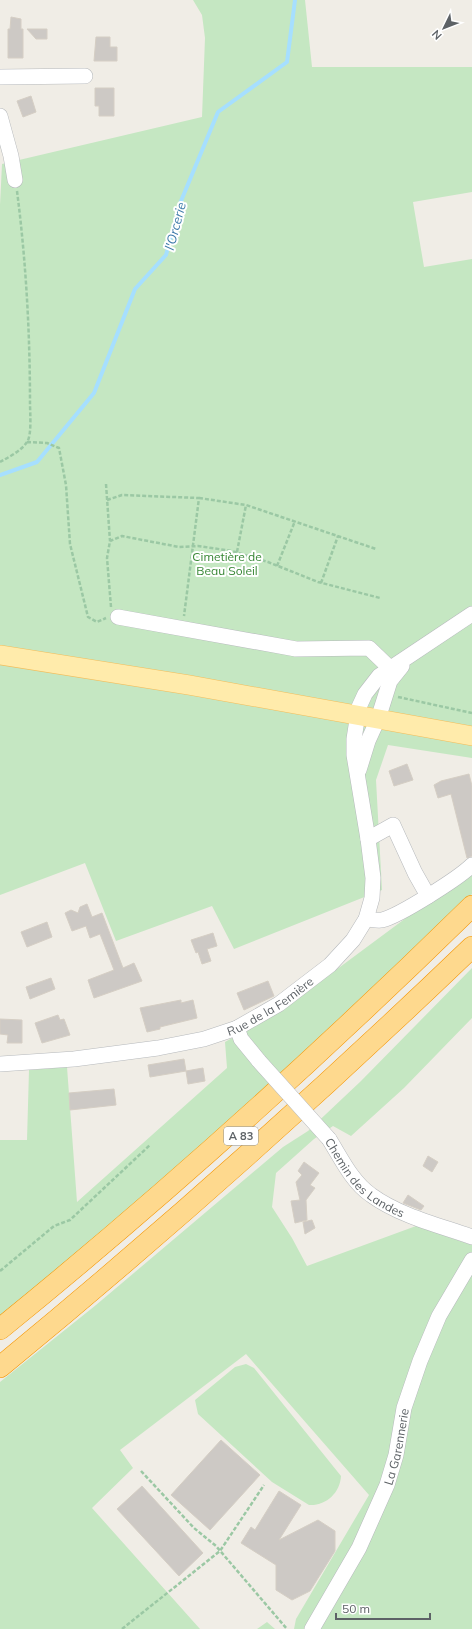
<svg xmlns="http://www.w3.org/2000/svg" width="472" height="1629" viewBox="0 0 472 1629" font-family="Mulish,sans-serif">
	<rect width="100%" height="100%" fill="#f0ede6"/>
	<path fill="#c5e7c2" d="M193,0H305L312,67H472V192L413,202L424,267L472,259V758L388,745L376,780L382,890L234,949L212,906L116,941L85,863L0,895V205L2,164L202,117L205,38L202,15Z
		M472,869V894L469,897L268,1085L116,1222L0,1319V1140H27L29,1070L67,1067L77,1202L227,1068L225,1042L282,1010Z
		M472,968V1018L404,1088L351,1136L333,1126L314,1139L276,1173L272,1207L292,1238L307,1266L416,1226L472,1245V1629H294L296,1619L369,1495L246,1354L120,1450L133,1468L92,1508L200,1629H0V1382L96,1305L283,1147L308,1131L361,1081Z
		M246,1364L254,1368L341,1476C340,1493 326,1506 309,1505L272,1482L198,1414L195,1400L235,1367Z
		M267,1622L275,1629H257Z"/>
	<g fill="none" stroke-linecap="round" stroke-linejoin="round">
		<path stroke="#a6dfff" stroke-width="4" d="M0,475L37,462L94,393L135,289L166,255L181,201L218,112L287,62L295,0"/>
	</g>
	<path fill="#cdc9c5" stroke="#d5cec4" d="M11,17L21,19V29H23V58H8V29H10Z
		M27,29H47V39H36Z
		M96,37H110V47H117V61H94Z
		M95,88H114V116H99V106H95Z
		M31,96L36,112L23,117L17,101Z
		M407,764L413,780L394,786L389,771Z
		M469,774L472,786V856L467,858L451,794L438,798L434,785L441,781Z
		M87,904L92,917L102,913L123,968L134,963L142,981L94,998L88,980L114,970L100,934L90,938L86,926L72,931L65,913L71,910L78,913L80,907Z
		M47,922L52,937L27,947L21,932Z
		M213,933L217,946L207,949L211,961L202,964L198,952L196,953L191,940Z
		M51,978L55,989L30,999L26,987Z
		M268,981L274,996L244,1010L237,993Z
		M181,1000V1003L193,1000L197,1018L160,1027V1029L147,1032L140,1008Z
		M58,1015L60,1020L64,1019L70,1035L42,1043L35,1023Z
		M0,1019L22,1020V1043H7L8,1035L0,1034Z
		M184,1059L186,1071L150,1077L148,1065Z
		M203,1068L205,1081L188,1084L186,1071Z
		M114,1089L116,1105L70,1110L69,1093Z
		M428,1156L438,1162L432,1172L423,1166Z
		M304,1162L319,1173L310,1185L315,1188L306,1200L307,1220L295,1223L291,1201L300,1200L296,1182L302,1175L298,1171Z
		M408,1195L424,1206L421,1210L403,1203Z
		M312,1220L315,1228L305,1234L303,1222Z
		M221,1440L260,1475L210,1530L171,1495Z
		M142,1486L203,1553L179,1576L117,1509Z
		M279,1491L301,1505L279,1540L318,1520L335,1531V1551L310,1591L292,1600L276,1590V1565L241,1543L251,1527L255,1530Z"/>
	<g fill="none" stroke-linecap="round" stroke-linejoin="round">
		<defs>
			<g id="minor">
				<path d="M0,77L85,76"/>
				<path d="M0,116L11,156L15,180"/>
				<path d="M118,617L296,649L369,648L395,673"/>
				<path d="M359,770L368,741L378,719L390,681L402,666"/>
				<path d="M368,839L393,825L415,873L428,896"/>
				<path d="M366,919C371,919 377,921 382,920C399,916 459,878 472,865"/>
				<path d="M237,1028L241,1039L259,1061"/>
				<path id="s1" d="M0,1064L74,1059L158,1048L204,1039L237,1028L279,1004L330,965L353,940L366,919L372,898L373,878L368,839L354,755V739L359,707L365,694L379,676L472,614"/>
				<path id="s2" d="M329,1139C341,1158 352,1182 371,1195C400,1216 438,1225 472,1237"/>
				<path id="s3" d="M312,1629L359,1548L387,1485L396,1455L404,1408L420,1361L439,1316L472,1260"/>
			</g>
			<path id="major" d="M0,655L189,685L472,736"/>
			<path id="highway" d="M0,1329C164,1196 321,1054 472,906
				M0,1367C163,1233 320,1093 472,947"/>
		</defs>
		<use href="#minor" stroke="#b6b9bc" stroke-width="16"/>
		<use href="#major" stroke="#f3bd5b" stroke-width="20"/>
		<use href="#highway" stroke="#f59500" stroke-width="22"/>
		<path stroke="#9bc8a4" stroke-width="2.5" stroke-dasharray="4 2" stroke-linecap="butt" d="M27,442L47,443L59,448L66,485L70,544L88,617L97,622L106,618
			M0,462C9,457 21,451 27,442C32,435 30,413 30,403C30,333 26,261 17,191
			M106,484L110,541
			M199,498L246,505L376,549
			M107,500L122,495L199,498L184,616
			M237,552L246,505
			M277,566L295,521
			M321,583L338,536
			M111,607L107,558L110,541L122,536L179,547L198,546L232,551L268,562L318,582L380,598
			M398,697L472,713
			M0,1271L54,1226L70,1220L150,1145
			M141,1471L194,1528L216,1546L287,1629
			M122,1629L220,1551L264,1485"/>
		<use href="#minor" stroke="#fff" stroke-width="15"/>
		<use href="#major" stroke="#ffebab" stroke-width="19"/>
		<use href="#highway" stroke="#fed98e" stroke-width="21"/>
		<defs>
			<path id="minor-bridge" d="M259,1061L329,1139"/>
		</defs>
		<use href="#minor-bridge" stroke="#b6b9bc" stroke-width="16" stroke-linecap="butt"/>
		<use href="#minor-bridge" stroke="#fff" stroke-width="15"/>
	</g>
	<g text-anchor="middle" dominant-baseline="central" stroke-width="4" stroke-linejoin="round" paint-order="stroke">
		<rect fill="#fff" stroke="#8e9194" stroke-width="1" x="224" y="1127" width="34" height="18" rx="3"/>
		<g font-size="11" font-weight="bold" fill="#5d6266">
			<text x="241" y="1136">A 83</text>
		</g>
		<g font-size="12" fill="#378634" stroke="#fff">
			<text x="227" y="556">Cimetière de<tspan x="227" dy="14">Beau Soleil</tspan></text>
		</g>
		<g font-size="12" fill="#5d6266" stroke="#fff">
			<text stroke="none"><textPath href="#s1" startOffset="280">Rue de la Fernière</textPath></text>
			<text stroke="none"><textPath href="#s2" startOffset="54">Chemin des Landes</textPath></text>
			<text stroke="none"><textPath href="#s3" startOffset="202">La Garennerie</textPath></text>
		</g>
		<g font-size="13" font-style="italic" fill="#3e7baa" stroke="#fff">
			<text transform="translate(175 226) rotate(-75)">l'Orcerie</text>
		</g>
	</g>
	<g transform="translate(444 28) rotate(227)" stroke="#ffffff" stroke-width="3" paint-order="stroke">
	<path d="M0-3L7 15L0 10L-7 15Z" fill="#5d6266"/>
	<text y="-6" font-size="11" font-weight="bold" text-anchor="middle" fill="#5d6266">N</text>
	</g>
	<path d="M336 1613v6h94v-6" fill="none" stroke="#5d6266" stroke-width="2"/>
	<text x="342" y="1613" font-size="12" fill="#5d6266" stroke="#ffffff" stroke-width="3" paint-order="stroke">50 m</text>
</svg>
